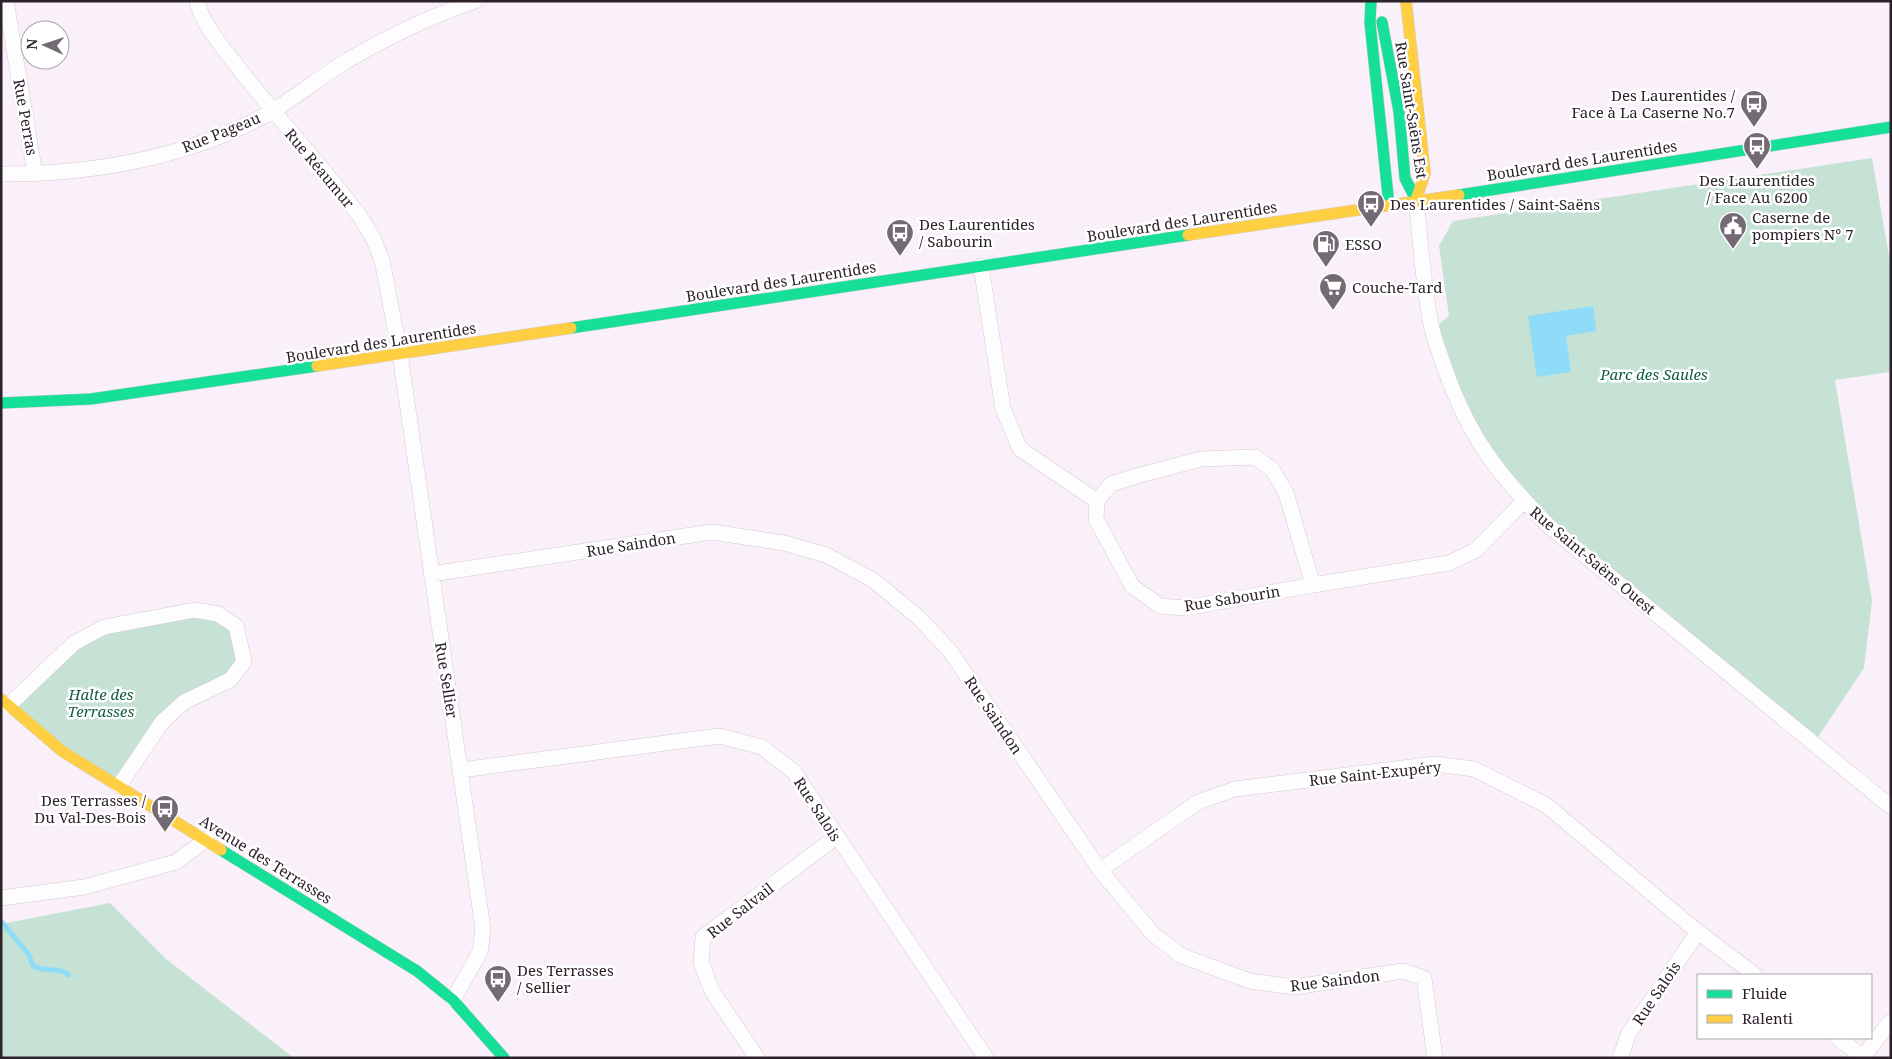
<svg xmlns="http://www.w3.org/2000/svg" width="1892" height="1059" viewBox="0 0 1892 1059" font-family="'Noto Serif',serif">
	<rect width="100%" height="100%" fill="#f9f0f9"/>
	<path fill="#c6e2d5" d="M1872,158L1891,268V372L1835,380L1872,601L1864,668L1814,743L1550,527L1490,460L1432,330L1449,316L1439,246L1453,221Z
		M195,610L236,626L244,662L184,702L119,786L8,706L104,627Z
		M110,903L166,959L294,1058H1V924Z"/>
	<path fill="#8edcf8" d="M1593,306L1596,331L1566,336L1571,372L1537,377L1528,316Z"/>
	<g fill="none" stroke-linecap="round" stroke-linejoin="round">
		<path stroke="#8edcf8" stroke-width="5" d="M1,921L29,955L33,966C46,973 57,966 69,975"/>
		<defs>
			<path id="street" d="M6,1L35,174
				M197,1C203,26 222,46 237,66C277,118 322,165 361,218L373,238L382,260L400,354L483,929L480,952L453,1000
				M1,174C86,174 175,160 252,122C286,106 315,80 348,60C388,37 431,16 475,1
				M1416,200C1421,242 1423,288 1432,329C1435,342 1440,354 1444,366C1468,436 1498,475 1550,527L1891,807
				M981,266L1003,409L1020,449L1097,501L1111,484L1140,475L1201,459L1255,457L1272,469L1286,493L1313,585L1449,563L1476,550L1524,501
				M1097,501L1096,519L1132,586L1160,606L1185,608L1313,585
				M431,574L712,532L784,543L826,555L873,580L919,618L950,651L1100,870L1153,934L1182,956L1250,981L1294,987L1403,971L1424,978L1435,1058
				M8,706L74,643L104,627L195,610L218,614L236,626L244,662L230,680L184,702L162,722L119,786
				M461,770L719,736L762,747L794,772L986,1058
				M1100,870L1198,802L1235,789L1435,764L1474,769L1546,805L1698,932L1755,975
				M1,898L84,887L176,862L207,839
				M1838,1038L1863,1057
				M757,1058L712,991L701,962L703,937L836,837
				M1620,1058L1629,1033L1698,932
				M1862,1058L1891,1021"/>
			<path id="fast" d="M1371,1L1370,23L1389,205
				M1382,22L1399,112L1405,178L1416,200
				M1459,195L1891,127
				M571,328L1188,235
				M1,403L91,399L317,366
				M221,850L417,971L453,1000L504,1058"/>
			<path id="slow" d="M1406,1L1425,173L1416,200
				M1188,235L1459,195
				M317,366L571,328
				M1,699L62,751L221,850"/>
		</defs>
		<use href="#street" stroke="#d4cbd4" stroke-width="16"/>
		<use href="#fast" stroke="#d4cbd4" stroke-width="12"/>
		<use href="#slow" stroke="#d4cbd4" stroke-width="12"/>
		<use href="#street" stroke="#fefdfe" stroke-width="15"/>
		<use href="#fast" stroke="#16e098" stroke-width="11"/>
		<use href="#slow" stroke="#ffcf43" stroke-width="11"/>
	</g>
	<defs>
		<symbol id="bus-pin" viewBox="-11 -11 22 30"><path d="M0 17L-7.5 6A9.5 9.5 0 1 1 7.5 6Z" fill="#746a74" stroke="#fff"/><path d="M-5-6H5V4H4V6H2V4H-2V6H-4V4H-5ZM-3.5-4V0h7V-4ZM-3.5 1.2v1.5H-2V1.2ZM2 1.2v1.5H3.5V1.2Z" fill="#fff"/></symbol>
		<symbol id="civic-pin" viewBox="-11 -11 22 30"><path d="M0 17L-7.5 6A9.5 9.5 0 1 1 7.5 6Z" fill="#746a74" stroke="#fff"/><path d="M-.6-6.5H3V-4.5H.6V-3L4-1V1h2V6H-6V1h2V-1L-.6-3ZM-1.2 2.5V6h2.4V2.5Z" fill="#fff"/></symbol>
		<symbol id="fuel-pin" viewBox="-11 -11 22 30"><path d="M0 17L-7.5 6A9.5 9.5 0 1 1 7.5 6Z" fill="#746a74" stroke="#fff"/><path d="M-5.5-6h7V0h2V4h1.3V-2.5L3-4.5l.8-.8L6-3V5H2.5V1h-1V6h-7ZM-4.2-4.7v3.2H.2V-4.7Z" fill="#fff"/></symbol>
		<symbol id="supermarket-pin" viewBox="-11 -11 22 30"><path d="M0 17L-7.5 6A9.5 9.5 0 1 1 7.5 6Z" fill="#746a74" stroke="#fff"/><path d="M-6-5.5h2.5l.6 2H6L4.5 2H-2.5L-4.4-4H-6ZM-1.5 3.2a1.3 1.3 0 1 0 .1 0ZM3 3.2a1.3 1.3 0 1 0 .1 0Z" fill="#fff"/></symbol>
	</defs>
	<g fill-rule="evenodd">
		<use href="#bus-pin" x="1738" y="88" width="32" height="43"/>
		<use href="#bus-pin" x="1741" y="130" width="32" height="43"/>
		<use href="#bus-pin" x="1355" y="188" width="32" height="43"/>
		<use href="#civic-pin" x="1717" y="210" width="32" height="43"/>
		<use href="#bus-pin" x="884" y="217" width="32" height="43"/>
		<use href="#fuel-pin" x="1310" y="228" width="32" height="43"/>
		<use href="#supermarket-pin" x="1317" y="271" width="32" height="43"/>
		<use href="#bus-pin" x="149" y="793" width="32" height="43"/>
		<use href="#bus-pin" x="482" y="963" width="32" height="43"/>
	</g>
	<g text-anchor="middle" dominant-baseline="central" stroke-width="5" stroke-linejoin="round" paint-order="stroke">
		<g font-size="15" fill="#2c222c" stroke="#fff" text-anchor="start">
			<text x="1735" y="95" text-anchor="end">Des Laurentides /<tspan x="1735" dy="17">Face à La Caserne No.7</tspan></text>
			<text x="1757" y="180" text-anchor="middle">Des Laurentides<tspan x="1757" dy="17">/ Face Au 6200</tspan></text>
			<text x="1390" y="204">Des Laurentides / Saint-Saëns</text>
			<text x="1752" y="217">Caserne de<tspan x="1752" dy="17">pompiers N° 7</tspan></text>
			<text x="919" y="224">Des Laurentides<tspan x="919" dy="17">/ Sabourin</tspan></text>
			<text x="1345" y="244">ESSO</text>
			<text x="1352" y="287">Couche-Tard</text>
			<text x="146" y="800" text-anchor="end">Des Terrasses /<tspan x="146" dy="17">Du Val-Des-Bois</tspan></text>
			<text x="517" y="970">Des Terrasses<tspan x="517" dy="17">/ Sellier</tspan></text>
		</g>
		<g font-size="15" fill="#2c222c" stroke="#fff">
			<text transform="translate(1412 110) rotate(81)">Rue Saint-Saëns Est</text>
			<text transform="translate(26 117) rotate(80)">Rue Perras</text>
			<text transform="translate(221 132) rotate(-22)">Rue Pageau</text>
			<text transform="translate(1582 160) rotate(-9)">Boulevard des Laurentides</text>
			<text transform="translate(320 168) rotate(50)">Rue Réaumur</text>
			<text transform="translate(1182 221) rotate(-9)">Boulevard des Laurentides</text>
			<text transform="translate(781 281) rotate(-9)">Boulevard des Laurentides</text>
			<text transform="translate(381 342) rotate(-9)">Boulevard des Laurentides</text>
			<text transform="translate(631 544) rotate(-9)">Rue Saindon</text>
			<text transform="translate(1593 560) rotate(40)">Rue Saint-Saëns Ouest</text>
			<text transform="translate(1232 598) rotate(-9)">Rue Sabourin</text>
			<text transform="translate(447 680) rotate(81)">Rue Sellier</text>
			<text transform="translate(994 715) rotate(56)">Rue Saindon</text>
			<text transform="translate(1375 773) rotate(-6)">Rue Saint-Exupéry</text>
			<text transform="translate(818 809) rotate(57)">Rue Salois</text>
			<text transform="translate(266 859) rotate(32)">Avenue des Terrasses</text>
			<text transform="translate(740 910) rotate(-38)">Rue Salvail</text>
			<text transform="translate(1335 980) rotate(-7)">Rue Saindon</text>
			<text transform="translate(1656 993) rotate(-56)">Rue Salois</text>
		</g>
		<g font-size="15" font-style="italic" fill="#115d3e" stroke="#fff">
			<text x="1654" y="374">Parc des Saules</text>
			<text x="101" y="694">Halte des<tspan x="101" dy="17">Terrasses</tspan></text>
		</g>
	</g>
	<rect width="1892" height="1059" fill="none" stroke="#2c222c" stroke-width="5"/>
	<rect x="1697" y="974" width="175" height="65" fill="#ffffff" stroke="#aba7ab"/>
	<rect x="1707" y="990" width="25" height="8" fill="#16e098" stroke="#aba7ab"/>
	<text x="1742" y="999" font-size="15" fill="#2c222c">Fluide</text>
	<rect x="1707" y="1015" width="25" height="8" fill="#ffcf43" stroke="#aba7ab"/>
	<text x="1742" y="1024" font-size="15" fill="#2c222c">Ralenti</text>
	<g transform="translate(45 45) rotate(273)"><circle r="24" fill="#ffffff" stroke="#aba7ab"/>
	<path d="M0-4L9 19L0 12L-9 19Z" fill="#746a74"/>
	<text y="-8" font-size="14" font-weight="bold" text-anchor="middle" fill="#2c222c">N</text>
	</g>
</svg>
